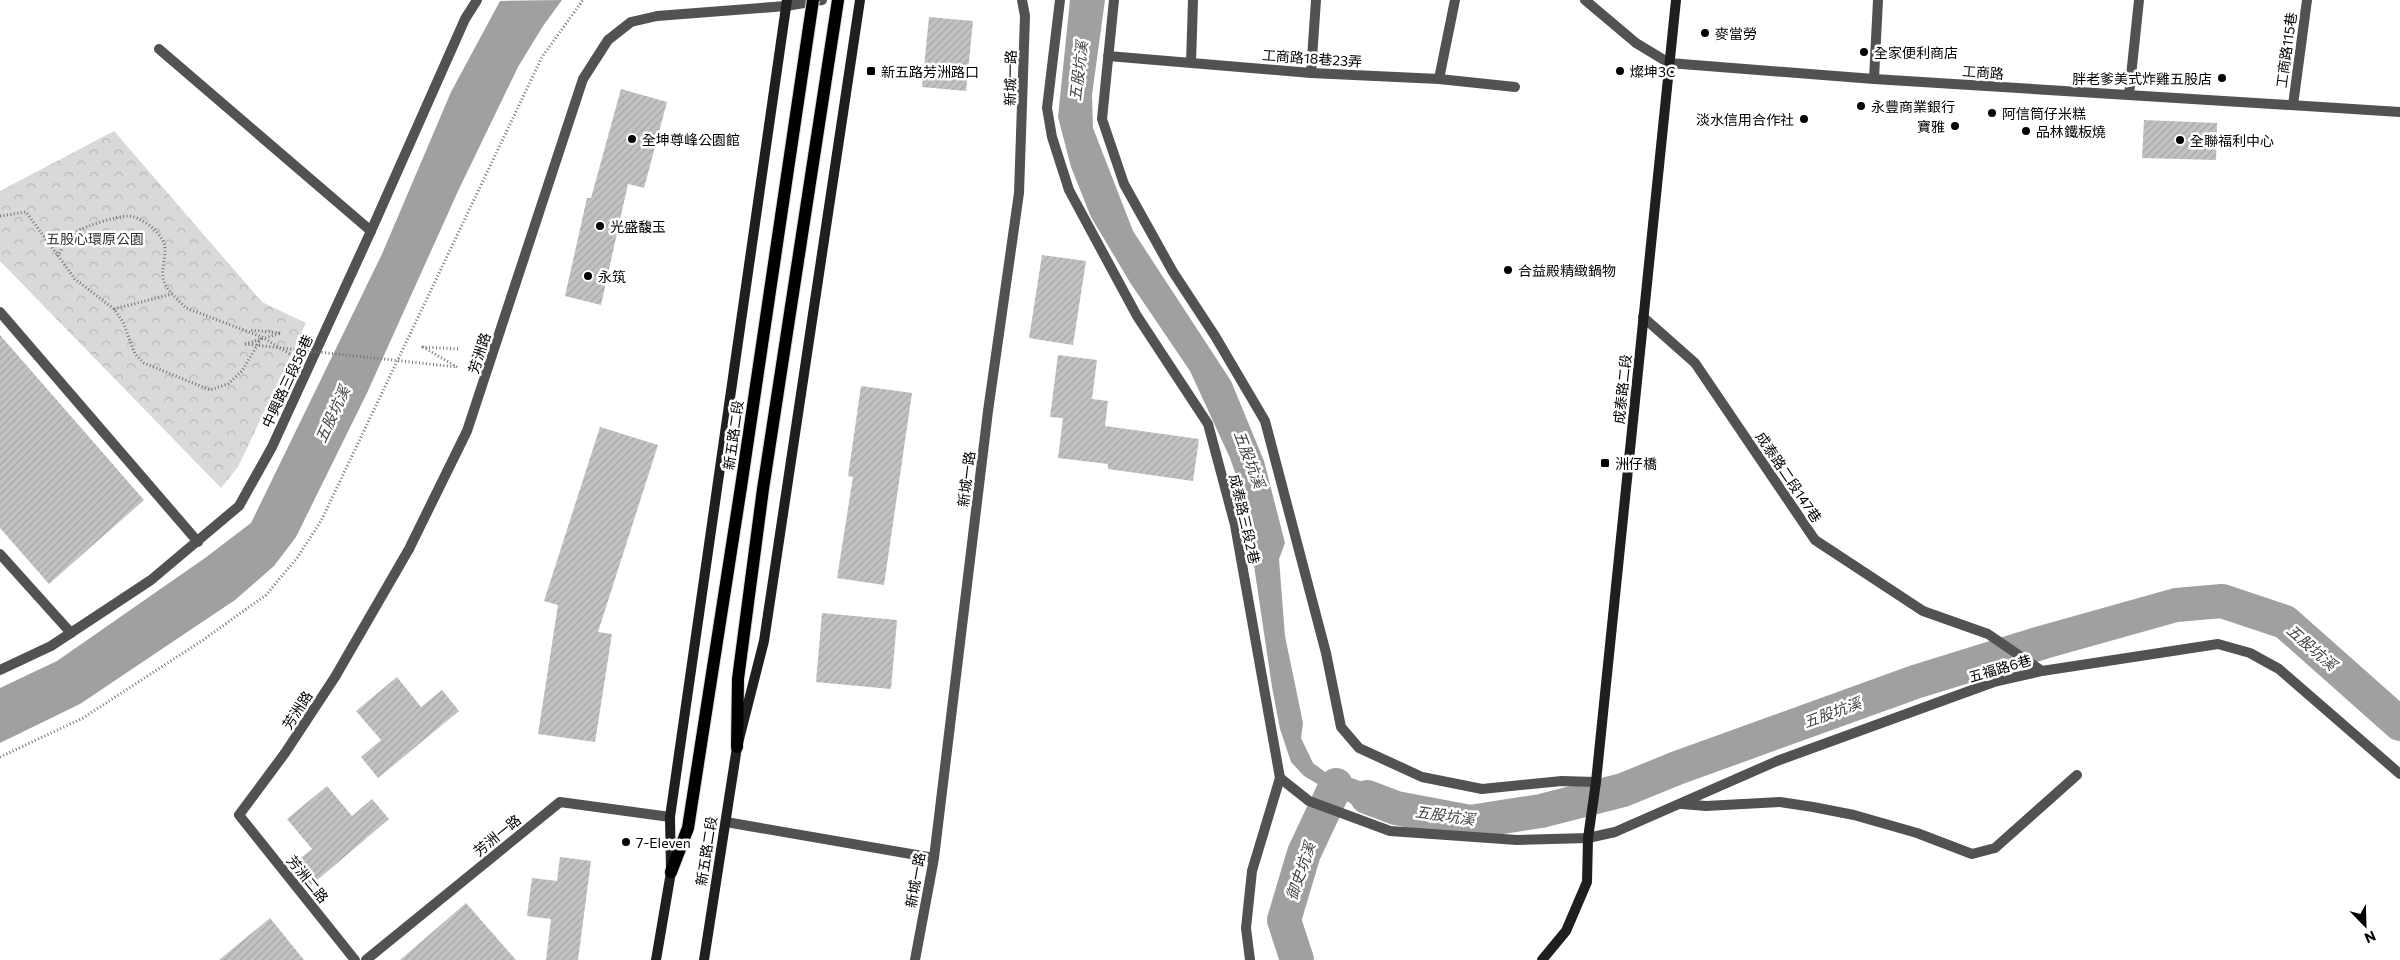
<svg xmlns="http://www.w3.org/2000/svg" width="2400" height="960" viewBox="0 0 2400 960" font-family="Commissioner,'Noto Sans TC',sans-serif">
	<defs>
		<pattern id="park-crowns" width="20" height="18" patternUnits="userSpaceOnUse" patternTransform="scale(1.25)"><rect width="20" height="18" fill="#d9d9d9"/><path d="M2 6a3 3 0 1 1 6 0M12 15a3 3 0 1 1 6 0" fill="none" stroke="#b8b8b8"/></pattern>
		<pattern id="building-hatch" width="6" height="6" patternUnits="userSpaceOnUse" patternTransform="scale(1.25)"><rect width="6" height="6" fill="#c2c2c2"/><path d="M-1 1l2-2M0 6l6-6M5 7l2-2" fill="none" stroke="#a5a5a5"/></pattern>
	</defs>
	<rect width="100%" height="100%" fill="#fff"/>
	<path fill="url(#park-crowns)" d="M114,131L262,302L306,323L238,467L221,488L0,261V191Z"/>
	<path fill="#a0a0a0" d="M562,0L543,26L518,67L459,189L367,393L296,537L274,566L235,600L80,704L0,743V688L57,661L205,558L251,523L382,254L451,92L500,1Z
		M1070,0H1105L1092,95L1093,128L1133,231L1231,381L1264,461L1285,543L1279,559L1285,636L1303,723L1301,738L1313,763L1329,775L1349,777L1414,801L1405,826L1372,816L1304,776L1291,762L1280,729L1272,687L1244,498L1230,458L1190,371L1131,284L1091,217L1071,167L1058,117Z"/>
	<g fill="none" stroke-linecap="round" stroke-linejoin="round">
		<path stroke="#a0a0a0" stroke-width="34" d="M1367,797L1396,808L1470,822L1541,811L1623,790L1677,768L1915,682L2044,642L2176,605L2222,601L2285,622L2400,724
			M1297,960L1284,920L1304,853L1336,785"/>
	</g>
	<path fill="url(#building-hatch)" d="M929,17L973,21L966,91L922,87Z
		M621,89L667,102L644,188L628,184L601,305L565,296L587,198H591Z
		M2144,120L2217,123L2216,160L2142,158Z
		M1042,255L1086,261L1073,345L1029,338Z
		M0,335L144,500L49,584L0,528Z
		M1058,355L1097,360L1092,399L1108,401L1105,426L1199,439L1193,481L1108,469V464L1058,458L1063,418L1050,417Z
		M861,386L912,393L884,585L837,578L853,477L848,476Z
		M600,427L658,445L598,632L612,634L595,742L538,734L558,605L544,601Z
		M822,613L897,620L891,689L816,682Z
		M397,677L421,707L442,690L459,711L378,778L361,757L381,740L356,711Z
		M327,786L352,816L372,799L389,819L309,887L291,866L312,849L287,819Z
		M560,857L591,861L578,960H546L551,919L527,916L532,878L557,881Z
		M466,903L516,960H400Z
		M270,918L304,960H219Z"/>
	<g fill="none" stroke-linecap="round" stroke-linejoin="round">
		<defs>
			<path id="primary" d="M737,747L738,679L763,489L838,0
				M671,872L688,828L741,487"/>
		</defs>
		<use href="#primary" stroke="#dbdbdb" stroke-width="14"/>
		<path stroke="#747474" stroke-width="3" stroke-dasharray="1 2.5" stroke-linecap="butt" d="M0,216L26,212L75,279L114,309L123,322L135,354L144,363L210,390L228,384L242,371L262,337
			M57,256C63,248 68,238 76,232C86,226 116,216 128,216C140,216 156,229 162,239C170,252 159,267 164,281C165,286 169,290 172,294
			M114,309L172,294L186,308L262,337L298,359
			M245,344L281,333L249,330
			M457,367L423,347L460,349
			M0,757L83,718L203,640L266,595L297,558L321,521L542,57L583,0"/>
		<path stroke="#525252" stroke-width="10" d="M1114,0L1102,119L1124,184L1173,272L1215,336L1265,421L1326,653L1341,727L1359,748L1422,777L1482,789L1562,781L1596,782
			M159,49L371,231
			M1108,56L1311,73L1439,79L1515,87
			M1191,63L1193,0
			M1311,73L1316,0
			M1439,79L1455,0
			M2293,105L2307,0
			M0,312L198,542
			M0,554L71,633
			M1280,778L1309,801L1390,831L1517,840L1588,838L1615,832L1777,761L1994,682L2042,671L2218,644L2250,653L2279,669L2400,774
			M1682,804L1706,806L1780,802L1813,807L1854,815L1917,833L1972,854L1995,848L2077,775"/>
		<path stroke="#525252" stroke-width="10" d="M1060,0L1047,108L1052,137L1069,190L1137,316L1208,424L1235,525L1280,778L1252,871L1246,928L1250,960
			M1874,79L1878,0
			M2129,95L2139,0
			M1643,317L1695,363L1815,540L1923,611L1988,634L2042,671
			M0,670L51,646L151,580L239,506L272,447L371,231L465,19L477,0
			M726,822L934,858
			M355,960L239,815L285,753L335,677L409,549L467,431L583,79L608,40L631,22L657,16L786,6L822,0
			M366,960L560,802L670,817
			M915,960L934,858L988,411L1019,193L1025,16L1022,0"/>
		<path stroke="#525252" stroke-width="10" d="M1585,0L1636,43L1669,63L1874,79L2400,112"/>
		<path stroke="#1f1f1f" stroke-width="10" d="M656,960L671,872L670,817L787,0
			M704,960L737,747L764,641L860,0
			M1542,960L1566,931L1587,882L1588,838L1596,782L1676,0"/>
		<use href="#primary" stroke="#000" stroke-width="12"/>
		<defs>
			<path id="primary-bridge" d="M741,487L813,0"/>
		</defs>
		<use href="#primary-bridge" stroke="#dbdbdb" stroke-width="14" stroke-linecap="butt"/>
		<path stroke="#747474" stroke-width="3" stroke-dasharray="1 2.5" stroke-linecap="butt" d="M245,344L457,367"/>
		<use href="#primary-bridge" stroke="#000" stroke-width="12"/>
	</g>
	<g fill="#000" stroke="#fff" stroke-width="2">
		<circle cx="1705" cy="33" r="5"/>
		<circle cx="1864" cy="52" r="5"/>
		<rect x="866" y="66" width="10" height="10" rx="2.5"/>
		<circle cx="1620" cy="71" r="5"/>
		<circle cx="2222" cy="78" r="5"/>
		<circle cx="1861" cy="106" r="5"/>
		<circle cx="1992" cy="113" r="5"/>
		<circle cx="1804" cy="119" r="5"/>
		<circle cx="1955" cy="126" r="5"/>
		<circle cx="2026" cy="131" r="5"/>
		<circle cx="632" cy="139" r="5"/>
		<circle cx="2180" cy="140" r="5"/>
		<circle cx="600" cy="226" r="5"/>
		<circle cx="1508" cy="270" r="5"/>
		<circle cx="588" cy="276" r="5"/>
		<rect x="1600" y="458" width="10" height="10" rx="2.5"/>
		<circle cx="626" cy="842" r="5"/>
	</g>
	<g text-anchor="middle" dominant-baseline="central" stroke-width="5" stroke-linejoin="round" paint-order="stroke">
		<g font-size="14" fill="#000" stroke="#fff" text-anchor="start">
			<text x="1715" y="33">麥當勞</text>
			<text x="1874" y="52">全家便利商店</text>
			<text x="881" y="71">新五路芳洲路口</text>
			<text x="1630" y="71">燦坤3C</text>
			<text x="2212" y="78" text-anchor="end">胖老爹美式炸雞五股店</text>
			<text x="1871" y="106">永豐商業銀行</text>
			<text x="2002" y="113">阿信筒仔米糕</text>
			<text x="1794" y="119" text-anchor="end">淡水信用合作社</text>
			<text x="1945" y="126" text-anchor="end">寶雅</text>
			<text x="2036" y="131">品林鐵板燒</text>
			<text x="642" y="139">全坤尊峰公園館</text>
			<text x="2190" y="140">全聯福利中心</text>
			<text x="610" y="226">光盛馥玉</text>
			<text x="1518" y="270">合益殿精緻鍋物</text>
			<text x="598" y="276">永筑</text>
			<text x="1615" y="463">洲仔橋</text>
			<text x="636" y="842">7-Eleven</text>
		</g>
		<g font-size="14" fill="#000" stroke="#fff">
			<text transform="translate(2286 50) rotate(-82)">工商路115巷</text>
			<text transform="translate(1312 58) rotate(4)">工商路18巷23弄</text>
			<text transform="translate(1983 72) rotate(4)">工商路</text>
			<text transform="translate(1010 78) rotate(-89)">新城一路</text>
			<text transform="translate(479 353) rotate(-72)">芳洲路</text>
			<text transform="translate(287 381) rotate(-65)">中興路三段58巷</text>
			<text transform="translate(1622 389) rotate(-84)">成泰路二段</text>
			<text transform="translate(733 435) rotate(-82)">新五路二段</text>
			<text transform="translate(1789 477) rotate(56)">成泰路二段147巷</text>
			<text transform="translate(966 479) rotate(-83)">新城一路</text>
			<text transform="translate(1245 519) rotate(77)">成泰路三段2巷</text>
			<text transform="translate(2000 668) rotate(-16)">五福路6巷</text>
			<text transform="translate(297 710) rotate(-57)">芳洲路</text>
			<text transform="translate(497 835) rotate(-39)">芳洲一路</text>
			<text transform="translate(706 851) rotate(-81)">新五路二段</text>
			<text transform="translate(308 879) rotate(51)">芳洲二路</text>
			<text transform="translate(915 880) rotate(-80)">新城一路</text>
		</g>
		<g font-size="14" fill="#303030" stroke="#fff">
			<text x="95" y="238">五股心環原公園</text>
		</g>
		<g font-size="15" font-style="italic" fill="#414141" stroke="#fff">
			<text transform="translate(1078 71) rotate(-83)">五股坑溪</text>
			<text transform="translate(332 414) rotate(-65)">五股坑溪</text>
			<text transform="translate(1250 459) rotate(69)">五股坑溪</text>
			<text transform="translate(2312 647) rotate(41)">五股坑溪</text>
			<text transform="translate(1832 712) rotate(-20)">五股坑溪</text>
			<text transform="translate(1445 815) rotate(8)">五股坑溪</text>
			<text transform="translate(1300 871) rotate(-71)">御史坑溪</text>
		</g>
	</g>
	<g transform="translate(2365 925) rotate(157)" stroke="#ffffff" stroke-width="4" paint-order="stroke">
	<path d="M0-4L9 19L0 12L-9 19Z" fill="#000000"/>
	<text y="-8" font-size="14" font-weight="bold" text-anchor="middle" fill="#000000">N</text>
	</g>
</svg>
